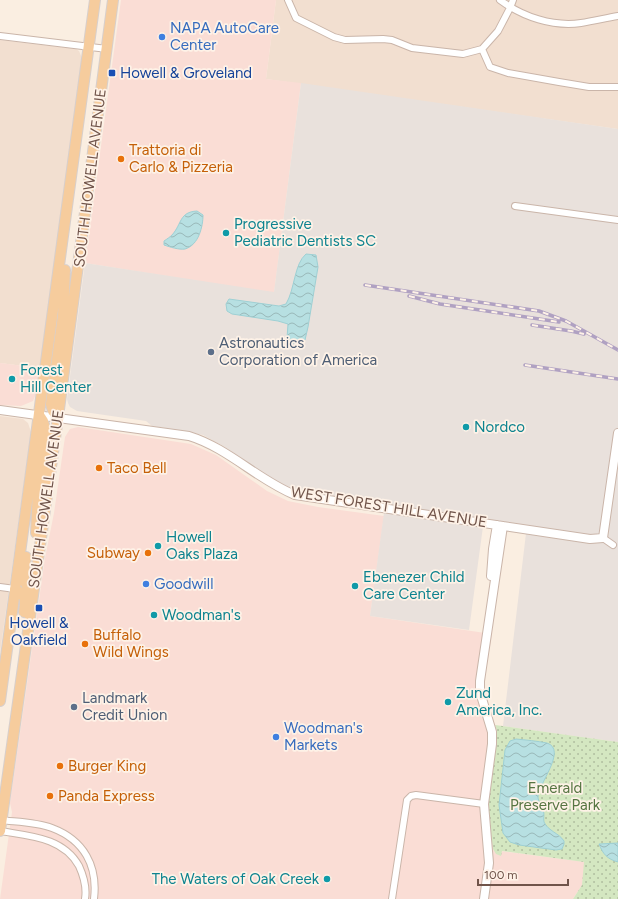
<svg xmlns="http://www.w3.org/2000/svg" width="618" height="899" viewBox="0 0 618 899" font-family="Figtree,sans-serif">
	<defs>
		<pattern id="park-dots" width="8" height="8" patternUnits="userSpaceOnUse"><rect width="8" height="8" fill="#d4e7c1"/><path d="M2 2h.1M6 6h.1" fill="none" stroke="#b0be9f" stroke-width="1.8" stroke-linecap="round"/></pattern>
		<pattern id="water-waves" width="16" height="10" patternUnits="userSpaceOnUse"><rect width="16" height="10" fill="#b7e0e2"/><path d="M0 5q4-4 8 0t8 0" fill="none" stroke="#99b8b9"/></pattern>
	</defs>
	<rect width="100%" height="100%" fill="#faeee1"/>
	<path fill="#f2dfd0" d="M276,0H618V129L266,79Z
		M0,40L76,49L79,51L82,58L40,368L0,363Z
		M0,416L23,419L28,423L31,432L0,653Z"/>
	<path fill="#faddd5" d="M121,0H276L266,79L301,83L274,293L85,263Z
		M0,363L40,368L36,394L33,401L21,406L0,405Z
		M78,427L191,444L216,455L267,491L288,501L318,507L384,516L370,616L492,634L484,682L486,699L495,725L497,738L488,803V813L501,856V851L585,862L582,885L573,899H0L12,812L10,803L45,558L54,513L65,437L70,429Z"/>
	<path fill="#e9e1dc" d="M301,83L618,129V742L503,726L527,525L484,519L469,630L370,616L385,505L296,491L273,480L225,447L203,435L186,431L152,426L146,421L77,411L70,407L68,403L67,399L85,263L274,292Z"/>
	<path fill="url(#park-dots)" d="M495,725L618,742V899H573L582,885L584,862L502,851L501,856L496,854L493,849L488,813V803L496,745L497,731Z"/>
	<path fill="url(#water-waves)" stroke="#9ed0d4" d="M197,211L203,215C203,226 199,245 185,249C179,250 170,247 164,245V241C167,239 170,237 172,235C182,224 179,212 197,211Z
		M306,254L316,255L318,267L308,327L305,340L300,343H290L287,338L288,324L278,321L232,314L227,311L226,304L229,299L279,306L286,304C295,289 294,264 306,254Z
		M516,739C526,740 537,741 547,743C568,750 537,785 538,798C539,803 542,806 543,810C545,814 543,818 544,822C548,831 559,833 564,841V844L562,849L556,850L519,845L510,842L503,833L499,805L505,750L510,741Z
		M618,843V862C607,859 603,854 599,844Z"/>
	<g fill="none" stroke-linecap="round" stroke-linejoin="round">
		<defs>
			<path id="minor" d="M288,0L296,18L334,37L345,40L383,39L392,40L412,48L463,54L482,49L498,31L510,8L513,0
				M500,0C523,17 553,27 581,23C594,21 606,18 618,16
				M0,36L107,49
				M482,49L490,67L508,73L559,82L589,87H618
				M515,206L618,220
				M603,538L613,545
				M0,587L15,589
				M0,820C17,822 36,822 52,828C84,840 98,866 94,899
				M0,831C29,836 63,837 79,866C84,877 87,887 85,899
				M392,899L407,800L411,796L416,795L484,804"/>
			<path id="tertiary" d="M0,410L189,436C228,448 258,480 295,495L590,539L603,538L618,433
				M491,576L493,549L497,525
				M484,899L489,863L484,804L492,744V732L480,692V681L503,526"/>
			<path id="primary" d="M58,417L53,411L51,404L63,316L65,270
				M36,533L38,489L46,432L43,421L39,415
				M26,557C24,573 20,581 33,593
				M15,589C26,596 26,599 24,612
				M0,701L95,0
				M0,831L58,417L113,0"/>
		</defs>
		<use href="#minor" stroke="#cab5a9" stroke-width="8"/>
		<use href="#tertiary" stroke="#cab5a9" stroke-width="10"/>
		<use href="#primary" stroke="#d7cfcc" stroke-width="12"/>
		<use href="#minor" stroke="#fff" stroke-width="6"/>
		<use href="#tertiary" stroke="#fff" stroke-width="8"/>
		<use href="#primary" stroke="#f6cc9d" stroke-width="10"/>
		<defs>
			<path id="rail" d="M365,285L539,311L566,321L618,350
				M409,296L440,304L559,322
				M532,325L571,331L584,334
				M525,365L618,379"/>
		</defs>
		<use href="#rail" stroke="#b0a1c2" stroke-width="3.5"/>
		<use href="#rail" stroke="#fef2e7" stroke-width="2" stroke-dasharray="6" stroke-linecap="butt"/>
	</g>
	<g fill="#3f7fe0" stroke="#fef2e7" stroke-width="1.5">
		<circle cx="162" cy="37" r="4"/>
		<circle cx="146" cy="584" r="4"/>
		<circle cx="276" cy="737" r="4"/>
	</g>
	<g fill="#1a4fb4" stroke="#fef2e7" stroke-width="1.5">
		<rect x="108" y="69" width="8" height="8" rx="2"/>
		<rect x="35" y="604" width="8" height="8" rx="2"/>
	</g>
	<g fill="#e8710a" stroke="#fef2e7" stroke-width="1.5">
		<circle cx="121" cy="159" r="4"/>
		<circle cx="99" cy="468" r="4"/>
		<circle cx="148" cy="553" r="4"/>
		<circle cx="85" cy="644" r="4"/>
		<circle cx="60" cy="766" r="4"/>
		<circle cx="50" cy="796" r="4"/>
	</g>
	<g fill="#0f9aa8" stroke="#fef2e7" stroke-width="1.5">
		<circle cx="226" cy="233" r="4"/>
		<circle cx="12" cy="379" r="4"/>
		<circle cx="466" cy="427" r="4"/>
		<circle cx="158" cy="546" r="4"/>
		<circle cx="355" cy="586" r="4"/>
		<circle cx="154" cy="615" r="4"/>
		<circle cx="448" cy="702" r="4"/>
		<circle cx="327" cy="879" r="4"/>
	</g>
	<g fill="#5c6f8a" stroke="#fef2e7" stroke-width="1.5">
		<circle cx="211" cy="352" r="4"/>
		<circle cx="74" cy="707" r="4"/>
	</g>
	<g text-anchor="middle" dominant-baseline="central" stroke-width="3.5" stroke-linejoin="round" paint-order="stroke">
		<g font-size="15" fill="#366cbe" stroke="#fef2e7" text-anchor="start">
			<text x="170" y="28">NAPA AutoCare<tspan x="170" dy="17">Center</tspan></text>
			<text x="154" y="584">Goodwill</text>
			<text x="284" y="728">Woodman's<tspan x="284" dy="17">Markets</tspan></text>
		</g>
		<g font-size="15" fill="#164399" stroke="#fef2e7" text-anchor="start">
			<text x="120" y="73">Howell &amp; Groveland</text>
			<text x="39" y="623" text-anchor="middle">Howell &amp;<tspan x="39" dy="17">Oakfield</tspan></text>
		</g>
		<g font-size="15" fill="#c56008" stroke="#fef2e7" text-anchor="start">
			<text x="129" y="150">Trattoria di<tspan x="129" dy="17">Carlo &amp; Pizzeria</tspan></text>
			<text x="107" y="468">Taco Bell</text>
			<text x="140" y="553" text-anchor="end">Subway</text>
			<text x="93" y="635">Buffalo<tspan x="93" dy="17">Wild Wings</tspan></text>
			<text x="68" y="766">Burger King</text>
			<text x="58" y="796">Panda Express</text>
		</g>
		<g font-size="15" fill="#70544a" stroke="#fef2e7">
			<text transform="translate(90 178) rotate(-83)">SOUTH HOWELL AVENUE</text>
			<text transform="translate(46 499) rotate(-82)">SOUTH HOWELL AVENUE</text>
			<text transform="translate(389 507) rotate(9)">WEST FOREST HILL AVENUE</text>
		</g>
		<g font-size="15" fill="#0d838f" stroke="#fef2e7" text-anchor="start">
			<text x="234" y="224">Progressive<tspan x="234" dy="17">Pediatric Dentists SC</tspan></text>
			<text x="20" y="370">Forest<tspan x="20" dy="17">Hill Center</tspan></text>
			<text x="474" y="427">Nordco</text>
			<text x="166" y="537">Howell<tspan x="166" dy="17">Oaks Plaza</tspan></text>
			<text x="363" y="577">Ebenezer Child<tspan x="363" dy="17">Care Center</tspan></text>
			<text x="162" y="615">Woodman's</text>
			<text x="456" y="693">Zund<tspan x="456" dy="17">America, Inc.</tspan></text>
			<text x="319" y="879" text-anchor="end">The Waters of Oak Creek</text>
		</g>
		<g font-size="15" fill="#4e5e75" stroke="#fef2e7" text-anchor="start">
			<text x="219" y="343">Astronautics<tspan x="219" dy="17">Corporation of America</tspan></text>
			<text x="82" y="698">Landmark<tspan x="82" dy="17">Credit Union</tspan></text>
		</g>
		<g font-size="15" fill="#567542" stroke="#fef2e7">
			<text x="555" y="788">Emerald<tspan x="555" dy="17">Preserve Park</tspan></text>
		</g>
	</g>
	<path d="M478 879v6h90v-6" fill="none" stroke="#70544a" stroke-width="2"/>
	<text x="484" y="879" font-size="12" fill="#70544a" stroke="#fef2e7" stroke-width="3" paint-order="stroke">100 m</text>
</svg>
